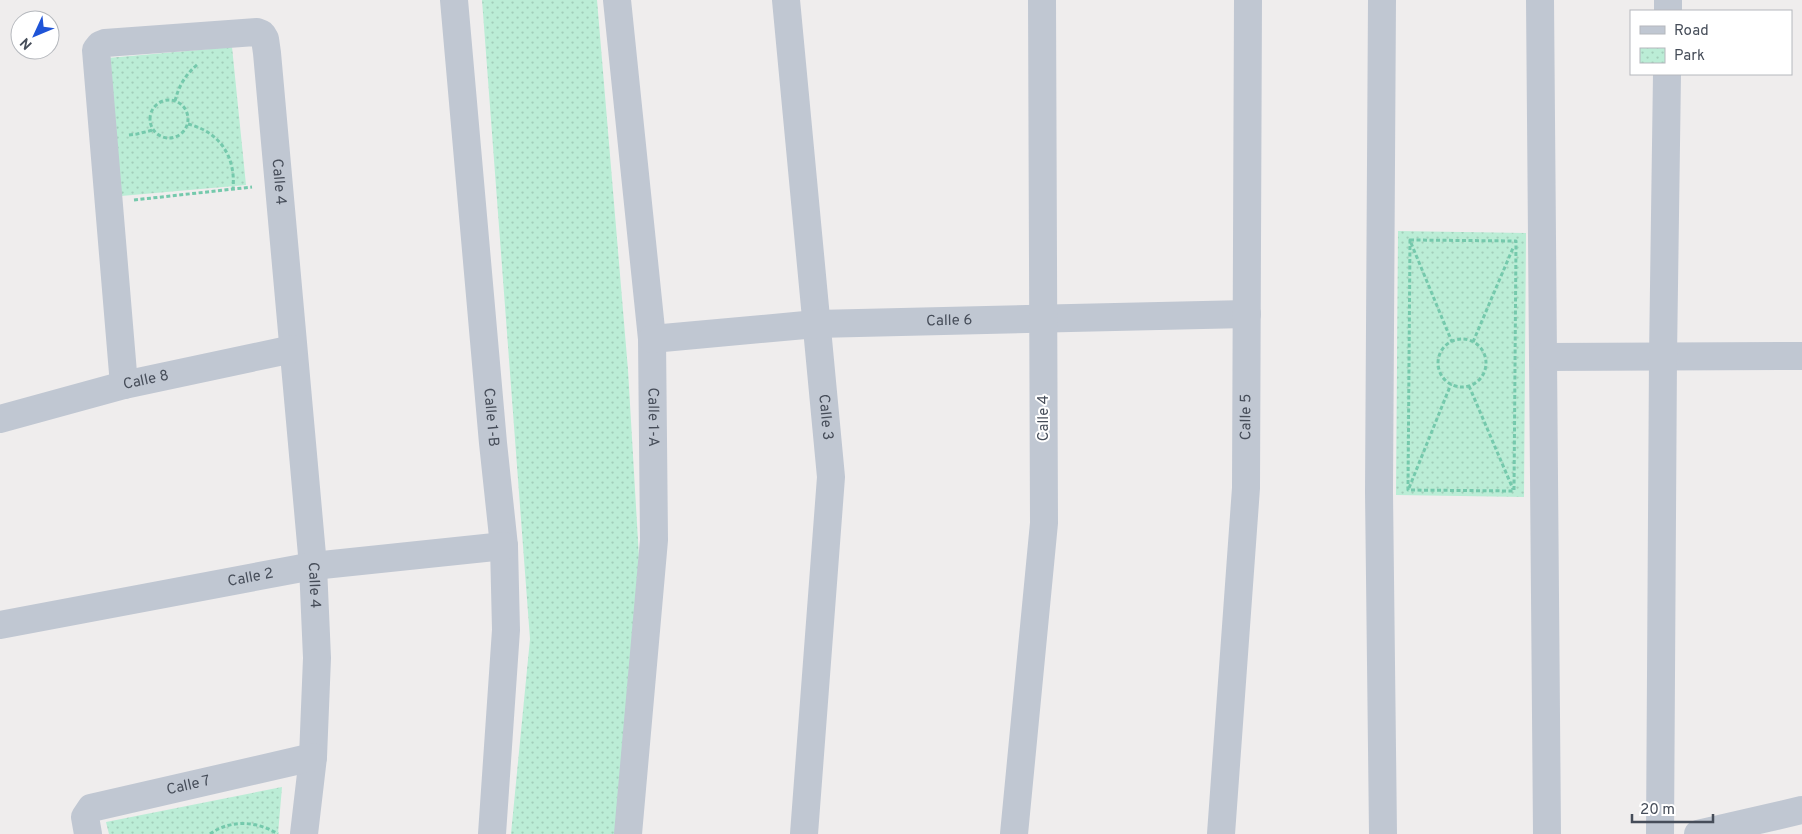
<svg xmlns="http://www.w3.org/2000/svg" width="1802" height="834" viewBox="0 0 1802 834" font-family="Overpass,sans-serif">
	<defs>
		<pattern id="park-dots" width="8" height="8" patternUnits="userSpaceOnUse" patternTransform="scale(1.25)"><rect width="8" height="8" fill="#bbedd6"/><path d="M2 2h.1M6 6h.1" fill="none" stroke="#a2cdba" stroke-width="1.8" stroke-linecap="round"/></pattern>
	</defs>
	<rect width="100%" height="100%" fill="#efeded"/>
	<path fill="url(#park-dots)" d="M482,0H597L628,370L639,558L619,834H511L530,639Z
		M232,47L246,185L121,196L108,58Z
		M1398,231L1526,233L1524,497L1396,495Z
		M282,787L278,834H109L106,822Z"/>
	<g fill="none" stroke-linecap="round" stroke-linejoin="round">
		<path stroke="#75c9ac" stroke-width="3" stroke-dasharray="4 2.5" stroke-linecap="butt" d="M150 119a19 19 0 1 1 38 0a19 19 0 1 1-38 0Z
			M175,101C179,85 186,74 198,64
			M188,124C220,132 236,157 233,189
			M129,135L137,134L153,130
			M134,200L252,187
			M1410,240L1516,241L1514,491L1408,490Z
			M1411,243L1452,342
			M1438 363a24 24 0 1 1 48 0a24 24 0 1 1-48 0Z
			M1473,342L1513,248
			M1469,386L1513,489
			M1409,488L1451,384
			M210,834C231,819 257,821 278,834"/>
		<g stroke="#c0c7d2" stroke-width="28">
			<path id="s1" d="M454,0L493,443L504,546L506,630L492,834"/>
			<path id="s2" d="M617,0L652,339L654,540L628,834"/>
			<path id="s3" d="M786,0L831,477L804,834"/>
			<path d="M1382,0L1379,492L1383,834"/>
			<path d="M1540,0L1547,834"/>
			<path d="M1668,11V0"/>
			<path id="s4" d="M652,339L816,324L1247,314"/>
			<path d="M1543,357L1802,356"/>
			<path id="s5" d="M124,385L96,50L100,45L105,43L257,32L262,34L265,39L267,53L313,566L317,658L313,757L304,834"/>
			<path id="s6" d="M0,419L124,385L293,349"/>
			<path id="s7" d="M0,625L313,566L504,546"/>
			<path id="s8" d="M88,834L85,817L91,808L313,757"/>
			<path d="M1014,834L1044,523L1042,0"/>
			<path id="s9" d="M1221,834L1246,488L1248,0"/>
			<path d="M1660,834L1663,357L1667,74"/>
			<path d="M1698,834L1802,810"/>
		</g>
	</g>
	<g text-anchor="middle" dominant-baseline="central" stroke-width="4" stroke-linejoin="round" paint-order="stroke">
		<g font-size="15" fill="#464d59" stroke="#fff">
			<text stroke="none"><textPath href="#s5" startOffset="655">Calle 4</textPath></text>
			<text stroke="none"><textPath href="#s4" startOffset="298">Calle 6</textPath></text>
			<text stroke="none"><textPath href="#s6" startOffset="151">Calle 8</textPath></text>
			<text stroke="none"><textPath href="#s1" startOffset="419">Calle 1-B</textPath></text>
			<text stroke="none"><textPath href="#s2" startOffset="419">Calle 1-A</textPath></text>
			<text stroke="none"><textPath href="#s3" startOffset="419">Calle 3</textPath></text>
			<text stroke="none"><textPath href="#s9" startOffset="418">Calle 5</textPath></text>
			<text transform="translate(1044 418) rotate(-90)">Calle 4</text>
			<text stroke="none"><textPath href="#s7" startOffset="255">Calle 2</textPath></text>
			<text stroke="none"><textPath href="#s5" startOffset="1060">Calle 4</textPath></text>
			<text stroke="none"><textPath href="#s8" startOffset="128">Calle 7</textPath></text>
		</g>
	</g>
	<rect x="1630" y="10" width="162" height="65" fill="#ffffff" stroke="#b5b8bd"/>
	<rect x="1640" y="26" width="25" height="8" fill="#c0c7d2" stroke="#b5b8bd"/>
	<text x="1674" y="35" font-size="15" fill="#464d59">Road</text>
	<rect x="1640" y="48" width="25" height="15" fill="url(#park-dots)" stroke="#b5b8bd"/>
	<text x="1674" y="60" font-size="15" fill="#464d59">Park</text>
	<g transform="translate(35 35) rotate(226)"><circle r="24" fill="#ffffff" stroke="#b5b8bd"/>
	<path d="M0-4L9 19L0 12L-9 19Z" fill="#1f54d7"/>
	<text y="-8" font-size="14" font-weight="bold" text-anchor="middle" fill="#464d59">N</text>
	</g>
	<path d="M1632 814v8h81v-8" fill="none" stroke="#464d59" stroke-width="2.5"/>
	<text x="1640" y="814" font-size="15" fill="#464d59" stroke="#ffffff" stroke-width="4" paint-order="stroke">20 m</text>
</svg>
